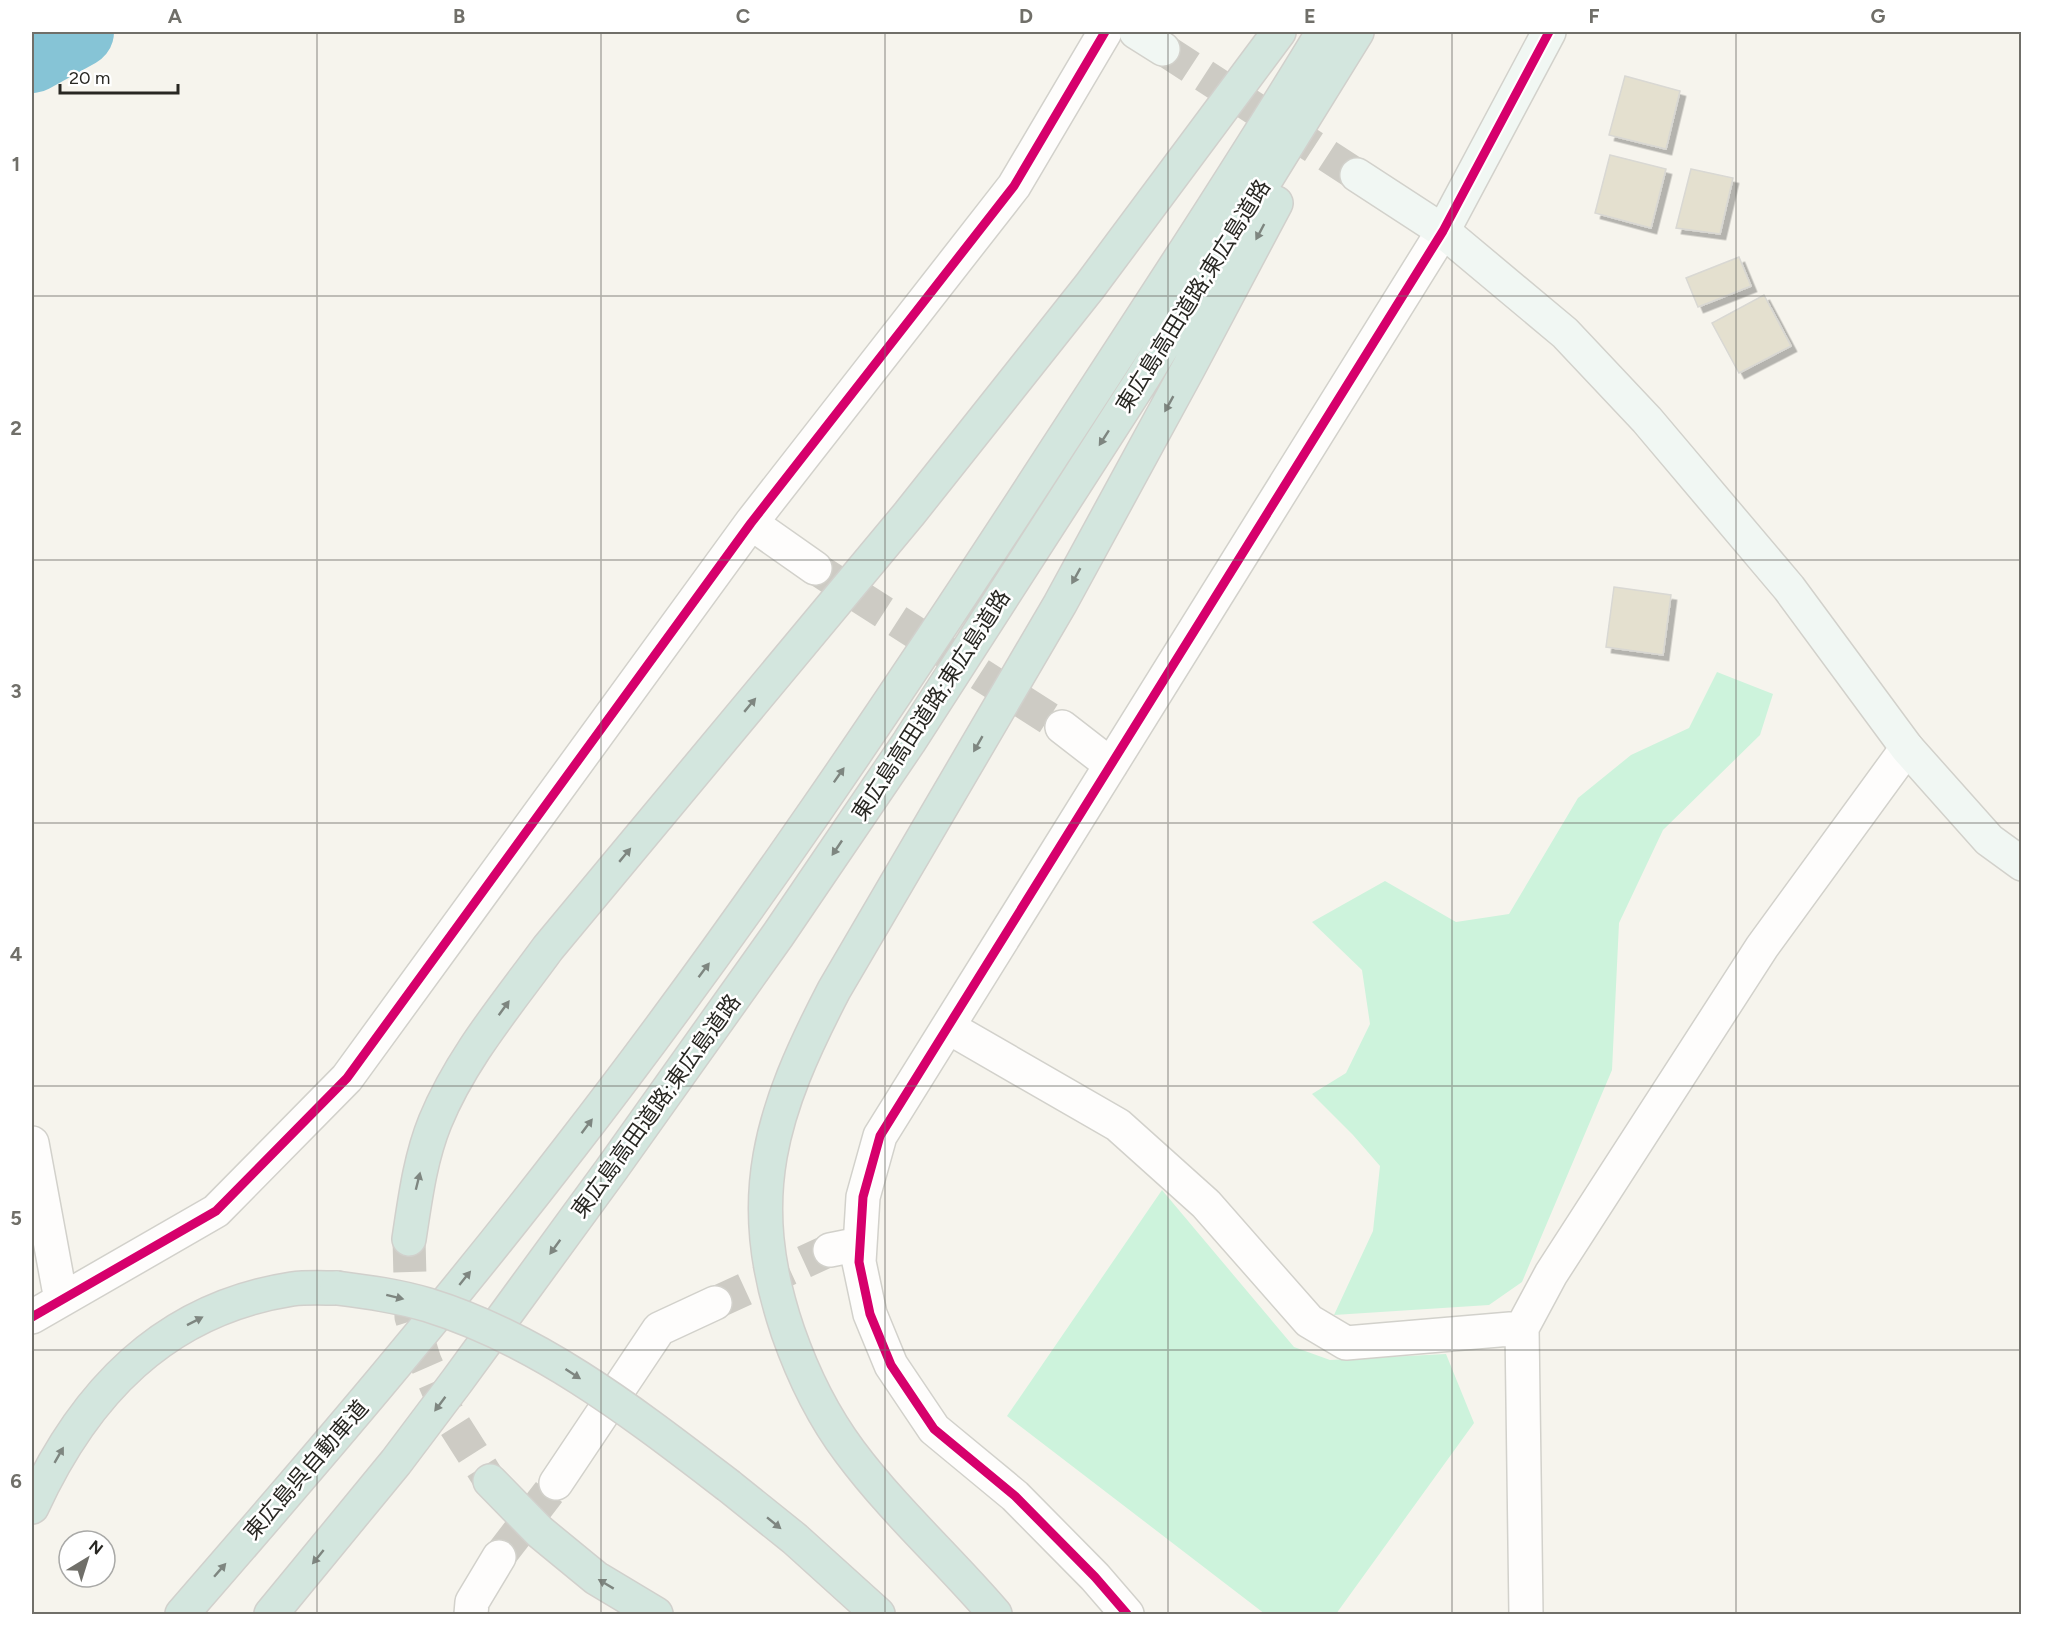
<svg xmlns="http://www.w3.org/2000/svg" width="2053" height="1646" viewBox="0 0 2053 1646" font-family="Figtree,'Noto Sans JP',sans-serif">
	<defs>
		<filter id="shadow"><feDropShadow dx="5.5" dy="5.5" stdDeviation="0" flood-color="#0004"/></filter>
	</defs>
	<rect width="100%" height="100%" fill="#f6f4ed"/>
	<path fill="#cdf3dc" d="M1717,672L1773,694L1760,735L1663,830L1619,923L1612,1070L1522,1282L1489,1305L1334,1315L1373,1231L1380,1166L1353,1135L1312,1094L1346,1073L1370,1024L1362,970L1312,922L1385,881L1456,922L1509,914L1578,798L1631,755L1689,728Z
		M1162,1190L1294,1347L1330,1360L1446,1354L1474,1423L1336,1614H1265L1007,1416Z"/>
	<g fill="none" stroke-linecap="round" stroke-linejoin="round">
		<path stroke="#86c4d6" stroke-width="70" d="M32,58L79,32"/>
	</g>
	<path fill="#e4e0cf" stroke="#d9d8d3" stroke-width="1.5" filter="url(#shadow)" d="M1625,76L1680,91L1666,149L1609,135Z
		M1610,155L1666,169L1651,228L1595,213Z
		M1691,169L1733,178L1720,234L1676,228Z
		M1739,257L1751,286L1698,307L1686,278Z
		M1764,295L1791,346L1739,373L1712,323Z
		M1614,587L1671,595L1663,655L1606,647Z"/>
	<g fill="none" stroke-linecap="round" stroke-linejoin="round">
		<path stroke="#cdcbc4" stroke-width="33" stroke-dasharray="33 16" stroke-linecap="butt" d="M815,568L1062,727
			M715,1303L830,1250
			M499,1557L556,1483"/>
		<path stroke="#cdcbc4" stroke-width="33" stroke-dasharray="33 16" stroke-linecap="butt" d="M1163,49L1357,175"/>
		<path stroke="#cdcbc4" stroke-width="33" stroke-dasharray="33 16" stroke-linecap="butt" d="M409,1239L411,1317L425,1361L450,1418L490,1481"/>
		<defs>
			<path id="street" d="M751,523L815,568
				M1062,727L1111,765
				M948,1027L1118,1125L1206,1204L1309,1321L1346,1343L1522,1328
				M32,1143L61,1300
				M830,1250L860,1244
				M32,1317L216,1211L347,1078L751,523L1014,186L1105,32
				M556,1483L659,1329L715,1303
				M471,1614L472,1602L499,1557
				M1127,1614L1095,1577L1015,1496L934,1429L891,1365L870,1314L859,1262L863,1197L880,1136L1443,231
				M1526,1614L1522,1328L1551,1274L1762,947L1907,748"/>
			<path id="secondary" d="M1136,32L1163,49
				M1357,175L1443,231L1565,333L1647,420L1789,588L1907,748L1989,840L2022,864
				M1443,231L1549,32"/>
			<path id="highway" d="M409,1239C415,1200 420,1159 435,1122C461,1058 508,1003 548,948L909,514L1090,286L1279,32
				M490,1481L540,1532L596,1578L656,1614
				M729,1486L795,1539L878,1614
				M32,1507C84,1394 163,1309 292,1289C307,1287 323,1288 337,1288
				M182,1614C315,1461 447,1307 571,1146C741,927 897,695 1048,462C1141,319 1235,177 1323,32
				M271,1614L396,1462L457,1381L611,1170L778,935L909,742L1143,378L1357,32
				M995,1614C948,1559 894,1511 850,1452C823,1416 803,1375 788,1332C742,1197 771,1111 834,990L1060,604L1188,369L1276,203"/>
		</defs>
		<use href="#street" stroke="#d2d1cb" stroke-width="36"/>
		<use href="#secondary" stroke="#d2d1cb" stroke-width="36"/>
		<use href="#highway" stroke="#d1d0cc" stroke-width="36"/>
		<use href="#street" stroke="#fefdfc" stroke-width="33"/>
		<use href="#secondary" stroke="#f1f7f3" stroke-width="33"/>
		<use href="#highway" stroke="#d3e6de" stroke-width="33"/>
		<defs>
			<path id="highway-bridge" d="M337,1288C368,1292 398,1296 428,1305C541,1340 636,1415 729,1486"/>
		</defs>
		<use href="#highway-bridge" stroke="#d1d0cc" stroke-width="36" stroke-linecap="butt"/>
		<use href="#highway-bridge" stroke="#d3e6de" stroke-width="33"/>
		<defs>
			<path id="cycleway" d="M32,1317L216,1211L347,1078L751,523L1014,186L1105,32
				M1127,1614L1095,1577L1015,1496L934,1429L891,1365L870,1314L859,1262L863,1197L880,1136L1443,231L1549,32"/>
		</defs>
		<use href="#cycleway" stroke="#fff" stroke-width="13"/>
		<use href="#cycleway" stroke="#d6006c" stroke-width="9"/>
	</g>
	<defs><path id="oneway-solid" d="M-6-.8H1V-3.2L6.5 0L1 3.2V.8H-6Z" transform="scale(1.5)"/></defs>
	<g fill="#7e8680">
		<use href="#oneway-solid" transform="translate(1260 232) rotate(118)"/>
		<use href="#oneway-solid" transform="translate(1169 404) rotate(119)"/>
		<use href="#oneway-solid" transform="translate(1104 438) rotate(123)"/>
		<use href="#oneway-solid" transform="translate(1076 576) rotate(119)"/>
		<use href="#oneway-solid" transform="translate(750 705) rotate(-50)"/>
		<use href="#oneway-solid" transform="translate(978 744) rotate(120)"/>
		<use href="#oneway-solid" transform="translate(839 775) rotate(-55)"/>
		<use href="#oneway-solid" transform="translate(837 848) rotate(124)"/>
		<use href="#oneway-solid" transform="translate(625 855) rotate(-50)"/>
		<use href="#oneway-solid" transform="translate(704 970) rotate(-53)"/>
		<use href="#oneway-solid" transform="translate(504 1008) rotate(-54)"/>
		<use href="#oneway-solid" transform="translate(587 1126) rotate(-53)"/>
		<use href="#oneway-solid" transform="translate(418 1181) rotate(-76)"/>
		<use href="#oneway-solid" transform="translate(555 1247) rotate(126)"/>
		<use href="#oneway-solid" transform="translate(465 1278) rotate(-51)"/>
		<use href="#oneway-solid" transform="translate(395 1297) rotate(14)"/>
		<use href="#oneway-solid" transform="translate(195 1321) rotate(-27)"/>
		<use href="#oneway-solid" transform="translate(573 1374) rotate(33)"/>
		<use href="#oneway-solid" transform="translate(440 1404) rotate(127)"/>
		<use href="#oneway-solid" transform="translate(59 1455) rotate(-60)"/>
		<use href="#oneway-solid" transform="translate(774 1523) rotate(39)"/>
		<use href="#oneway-solid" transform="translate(318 1557) rotate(129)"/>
		<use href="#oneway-solid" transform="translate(220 1570) rotate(-49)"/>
		<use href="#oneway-solid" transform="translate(606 1584) rotate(-149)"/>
	</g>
	<path fill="none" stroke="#706f69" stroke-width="1.5" stroke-opacity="0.55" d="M317,32V1614M601,32V1614M885,32V1614M1168,32V1614M1452,32V1614M1736,32V1614M32,296H2022M32,560H2022M32,823H2022M32,1086H2022M32,1350H2022"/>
	<g text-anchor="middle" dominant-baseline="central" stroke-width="5" stroke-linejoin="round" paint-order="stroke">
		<g font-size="22" fill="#282722" stroke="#fff">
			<text transform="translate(1193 296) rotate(-58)">東広島高田道路;東広島道路</text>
			<text transform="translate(931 705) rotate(-57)">東広島高田道路;東広島道路</text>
			<text transform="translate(656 1106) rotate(-54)">東広島高田道路;東広島道路</text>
			<text transform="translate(306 1470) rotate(-49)">東広島呉自動車道</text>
		</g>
	</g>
	<rect width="2053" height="1646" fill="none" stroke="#ffffff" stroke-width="66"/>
	<g transform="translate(87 1559) rotate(38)"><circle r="28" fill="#ffffff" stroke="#a9a9a7" stroke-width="1.5"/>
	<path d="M0-4.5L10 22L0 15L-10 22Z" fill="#706f69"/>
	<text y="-9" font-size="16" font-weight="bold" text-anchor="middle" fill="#282722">N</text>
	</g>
	<path d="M60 84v9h118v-9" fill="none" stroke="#282722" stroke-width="3"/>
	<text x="69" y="84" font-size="18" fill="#282722" stroke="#ffffff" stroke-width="4.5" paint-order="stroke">20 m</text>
	<rect x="33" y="33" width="1987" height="1580" fill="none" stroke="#706f69" stroke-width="2"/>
	<g font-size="20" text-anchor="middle" font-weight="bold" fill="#706f69">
		<text x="175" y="23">A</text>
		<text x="459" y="23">B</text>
		<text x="743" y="23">C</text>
		<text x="1026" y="23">D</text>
		<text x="1310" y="23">E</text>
		<text x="1594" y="23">F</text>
		<text x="1878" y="23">G</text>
		<text x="16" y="171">1</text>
		<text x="16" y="435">2</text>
		<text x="16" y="698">3</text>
		<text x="16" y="961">4</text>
		<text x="16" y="1225">5</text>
		<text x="16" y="1488">6</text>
	</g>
</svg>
